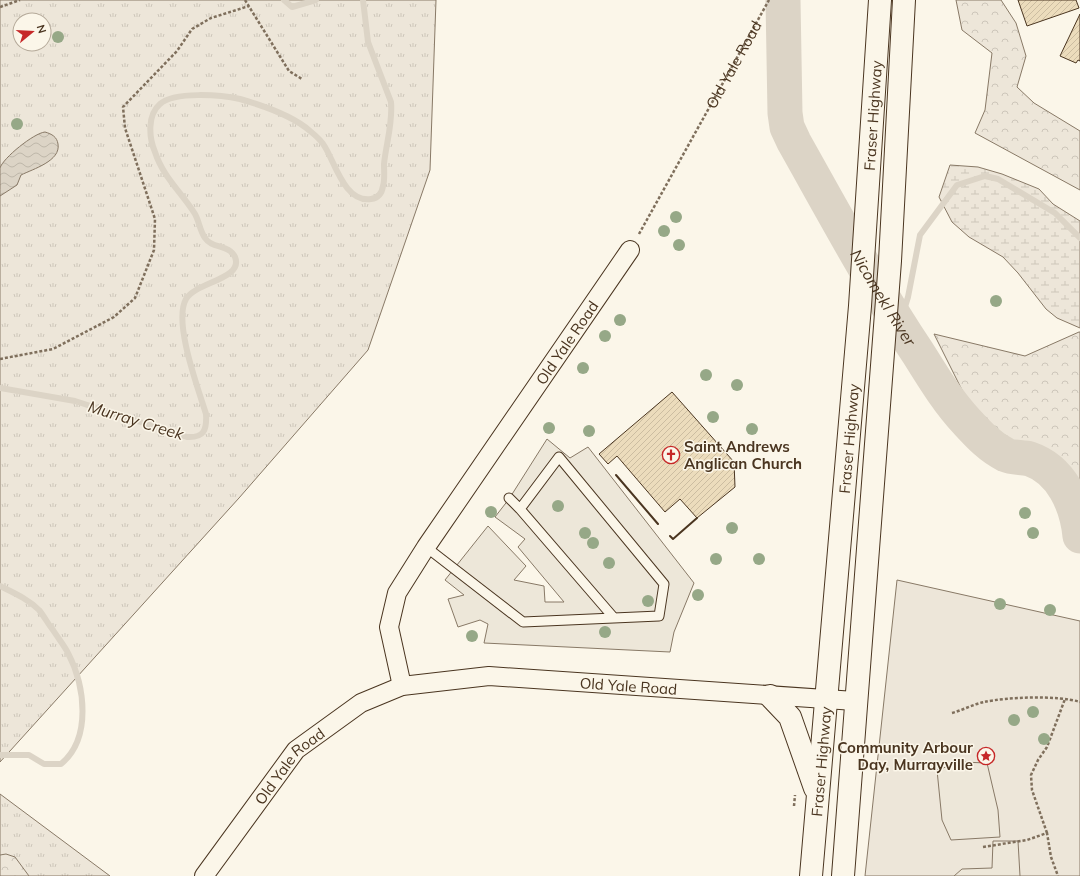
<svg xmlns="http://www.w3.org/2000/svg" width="1080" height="876" viewBox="0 0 1080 876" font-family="Mulish,sans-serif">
	<defs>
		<pattern id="grass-tufts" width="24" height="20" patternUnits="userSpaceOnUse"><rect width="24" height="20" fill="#ede6d9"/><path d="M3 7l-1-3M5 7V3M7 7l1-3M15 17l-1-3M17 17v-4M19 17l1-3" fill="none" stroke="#cdc6ba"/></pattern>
		<pattern id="forest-crowns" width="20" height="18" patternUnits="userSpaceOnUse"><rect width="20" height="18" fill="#ede6d9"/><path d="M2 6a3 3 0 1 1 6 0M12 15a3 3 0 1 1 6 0" fill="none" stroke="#cdc6ba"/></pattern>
		<pattern id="wetland-marsh" width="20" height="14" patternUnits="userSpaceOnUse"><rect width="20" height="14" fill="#ede6d9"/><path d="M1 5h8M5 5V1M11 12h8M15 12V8" fill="none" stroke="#cdc6ba"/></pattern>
		<pattern id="water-waves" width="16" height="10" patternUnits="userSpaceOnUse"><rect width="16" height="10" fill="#dcd4c6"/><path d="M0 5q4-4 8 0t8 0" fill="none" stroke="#beb7aa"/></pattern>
		<pattern id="building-hatch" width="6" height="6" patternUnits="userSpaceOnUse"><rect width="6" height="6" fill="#ecdcbc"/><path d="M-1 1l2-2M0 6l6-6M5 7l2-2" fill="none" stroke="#ccbda1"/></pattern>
	</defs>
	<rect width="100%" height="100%" fill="#fbf6e9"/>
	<path fill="url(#grass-tufts)" stroke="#887966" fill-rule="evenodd" d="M0,0H436L430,170L368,350L239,498L0,762ZM20,20H44V44H20Z
		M0,794L110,876H0Z"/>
	<path fill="url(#forest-crowns)" stroke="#887966" d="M956,0H1001L1016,23L1026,56L1017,87L1034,103L1080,131V190L975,133L985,110L992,53L962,30Z
		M1079,332H1080V494L1050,455L999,441L969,404L934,334L1025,356Z
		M6,854L15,857L29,876H0V855Z"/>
	<path fill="url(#wetland-marsh)" stroke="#887966" d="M950,165L978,167L1002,174L1039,189L1053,204L1080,221V328L1057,318L1046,309L1018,273L1003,257L969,237L952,222L939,197Z"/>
	<path fill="#ede6d9" stroke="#887966" d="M897,580L1080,621V876H865Z"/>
	<path fill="#ede7d9" stroke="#887966" d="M547,439L570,458L588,447L694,583L674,632L670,652L484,643L488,624L480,620L458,627L448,599L464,595L445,580L488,526L526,566L514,580L544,586L545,602H564L518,547L525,539L495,517L509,499Z
		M961,762L987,763L998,810L1000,837L951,840L942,820L937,770Z
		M993,841H1018L1020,876H954L962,869L992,868Z"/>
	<path fill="url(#water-waves)" stroke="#887966" d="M45,132C52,134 57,137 58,144C61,161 33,169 21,175L17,185L0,196C0,188 0,176 0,168C3,158 34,133 45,132Z"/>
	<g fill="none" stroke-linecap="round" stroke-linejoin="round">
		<path stroke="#dcd4c6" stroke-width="6" d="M284,0L292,7L316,0
			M899,326L908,297L920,235L957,185L985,176L998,179L1055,213L1080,238
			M0,388L75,401L187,437C204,438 207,430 206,414C198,388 173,322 186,299C196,282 244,279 235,257C229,244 212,249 205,238C200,231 199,221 195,214C182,193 163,177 155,152C149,138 147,115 160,104C174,91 222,95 240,99C261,105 293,116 310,131C315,135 322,141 325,147C335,163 345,203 371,199C378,198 382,193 383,186C385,180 384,171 384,164C386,144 393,123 391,102L368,42L363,0
			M0,586C14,593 28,599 39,610C44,616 48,624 53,630C58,638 64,645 68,653C85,686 92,738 61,764H44L29,755H0"/>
		<path stroke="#dcd4c6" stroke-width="35" id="s1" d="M783,0L785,113L787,127L794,142C834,213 873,286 918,353C933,377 948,402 967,422C979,435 990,447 1006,455C1013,458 1022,457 1030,459C1062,470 1077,505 1080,536"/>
	</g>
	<path fill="url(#building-hatch)" stroke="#4a3520" d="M1018,0H1076L1079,8L1027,26Z
		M1080,14V61L1078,60L1076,63L1060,56Z
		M672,392L734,462L735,487L697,518L680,499L665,512L617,456L608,464L599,454Z"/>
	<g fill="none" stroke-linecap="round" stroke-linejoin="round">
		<defs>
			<path id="lane" d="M509,498L520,509
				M426,547L523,622L659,616L664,584L559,457L520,509L614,618"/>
			<g id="street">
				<path id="s3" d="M402,686L389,627L397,593L426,547L630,250"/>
				<path id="s4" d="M204,876L296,750L361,703L402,686L489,676L855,701"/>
			</g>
			<g id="primary">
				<path d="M770,696L790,717L815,788"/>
				<path id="s5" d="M811,876L860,306L880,0"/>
				<path d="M843,876L890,261L904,0"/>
			</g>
		</defs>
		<use href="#lane" stroke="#4a3520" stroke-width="11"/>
		<use href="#street" stroke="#4a3520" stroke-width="20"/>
		<use href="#primary" stroke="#4a3520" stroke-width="24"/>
		<g stroke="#7f6f5c" stroke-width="2.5" stroke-dasharray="3 2" stroke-linecap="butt">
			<path d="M245,0L289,71L302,79"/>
			<path d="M0,7L20,0"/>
			<path id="s2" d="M639,234L769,0"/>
			<path d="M0,359L53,349L114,317L135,298L154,250L155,219L125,128L123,107L177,51L192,29L211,18L249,6"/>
			<path d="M952,713C963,710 974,704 984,702C1007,697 1058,695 1080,702"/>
			<path d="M794,806L795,795"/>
			<path d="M1047,833L1032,790L1031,775L1038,760L1047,747L1065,699"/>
			<path d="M983,847L1027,840L1047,833L1051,857L1058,876"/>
		</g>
		<use href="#lane" stroke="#fbf6e9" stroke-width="9"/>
		<use href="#street" stroke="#fbf6e9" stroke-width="18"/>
		<use href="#primary" stroke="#fbf6e9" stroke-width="22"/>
		<path stroke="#4a3520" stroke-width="2" d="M616,475L658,524
			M670,536L673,539L697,518"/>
	</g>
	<g fill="#96a887">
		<circle cx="58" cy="37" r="6"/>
		<circle cx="17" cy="124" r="6"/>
		<circle cx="676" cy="217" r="6"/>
		<circle cx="664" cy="231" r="6"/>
		<circle cx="679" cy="245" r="6"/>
		<circle cx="996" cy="301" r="6"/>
		<circle cx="620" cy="320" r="6"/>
		<circle cx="605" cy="336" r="6"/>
		<circle cx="583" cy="368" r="6"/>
		<circle cx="706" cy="375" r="6"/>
		<circle cx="737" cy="385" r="6"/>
		<circle cx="713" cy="417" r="6"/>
		<circle cx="549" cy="428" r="6"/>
		<circle cx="752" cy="429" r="6"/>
		<circle cx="589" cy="431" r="6"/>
		<circle cx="558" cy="506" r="6"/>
		<circle cx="491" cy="512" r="6"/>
		<circle cx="1025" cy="513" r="6"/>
		<circle cx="732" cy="528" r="6"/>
		<circle cx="585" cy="533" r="6"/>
		<circle cx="1033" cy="533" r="6"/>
		<circle cx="593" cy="543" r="6"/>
		<circle cx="716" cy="559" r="6"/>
		<circle cx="759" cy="559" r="6"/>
		<circle cx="609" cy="563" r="6"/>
		<circle cx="698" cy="595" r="6"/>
		<circle cx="648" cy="601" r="6"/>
		<circle cx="1000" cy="604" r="6"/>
		<circle cx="1050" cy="610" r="6"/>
		<circle cx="605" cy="632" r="6"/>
		<circle cx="472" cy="636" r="6"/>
		<circle cx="1033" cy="712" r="6"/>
		<circle cx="1014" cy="720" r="6"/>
		<circle cx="1044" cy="739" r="6"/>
	</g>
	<defs>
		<symbol id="church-ring" viewBox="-11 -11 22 22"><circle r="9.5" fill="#fbf6e9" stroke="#c62828" stroke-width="1.5"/><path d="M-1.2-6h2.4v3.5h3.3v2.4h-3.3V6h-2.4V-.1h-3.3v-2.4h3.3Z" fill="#c62828"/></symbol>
		<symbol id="sight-ring" viewBox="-11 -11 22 22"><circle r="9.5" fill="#fbf6e9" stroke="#c62828" stroke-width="1.5"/><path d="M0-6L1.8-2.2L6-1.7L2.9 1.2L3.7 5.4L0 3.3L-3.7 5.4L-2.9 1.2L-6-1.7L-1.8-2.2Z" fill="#c62828"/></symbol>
	</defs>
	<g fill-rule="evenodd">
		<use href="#church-ring" x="661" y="445" width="20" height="20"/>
		<use href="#sight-ring" x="976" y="746" width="20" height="20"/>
	</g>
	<g text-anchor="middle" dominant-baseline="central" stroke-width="3" stroke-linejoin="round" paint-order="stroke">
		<g font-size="15" fill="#4a3520" stroke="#fbf6e9">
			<text stroke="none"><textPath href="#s2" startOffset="194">Old Yale Road</textPath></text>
			<text stroke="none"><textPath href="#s5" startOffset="763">Fraser Highway</textPath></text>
			<text stroke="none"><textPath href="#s3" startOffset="398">Old Yale Road</textPath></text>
			<text stroke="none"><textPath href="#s5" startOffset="439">Fraser Highway</textPath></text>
			<text stroke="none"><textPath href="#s4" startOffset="508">Old Yale Road</textPath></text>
			<text stroke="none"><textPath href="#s5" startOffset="115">Fraser Highway</textPath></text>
			<text stroke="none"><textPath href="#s4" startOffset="140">Old Yale Road</textPath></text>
		</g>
		<g font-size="15" font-weight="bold" fill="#4a3520" stroke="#fbf6e9" text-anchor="start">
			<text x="684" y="446">Saint Andrews<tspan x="684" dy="17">Anglican Church</tspan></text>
			<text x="973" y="747" text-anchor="end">Community Arbour<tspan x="973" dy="17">Day, Murrayville</tspan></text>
		</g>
		<g font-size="16" font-style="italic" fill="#4a3520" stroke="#fbf6e9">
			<text stroke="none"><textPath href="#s1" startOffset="323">Nicomekl River</textPath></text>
			<text transform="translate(136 420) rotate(17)">Murray Creek</text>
		</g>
	</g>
	<g transform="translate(32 32) rotate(72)"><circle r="19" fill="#fbf6e9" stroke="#b4a999"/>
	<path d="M0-3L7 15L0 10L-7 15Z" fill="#c62828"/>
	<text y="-6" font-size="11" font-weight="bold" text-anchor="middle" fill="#4a3520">N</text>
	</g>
</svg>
